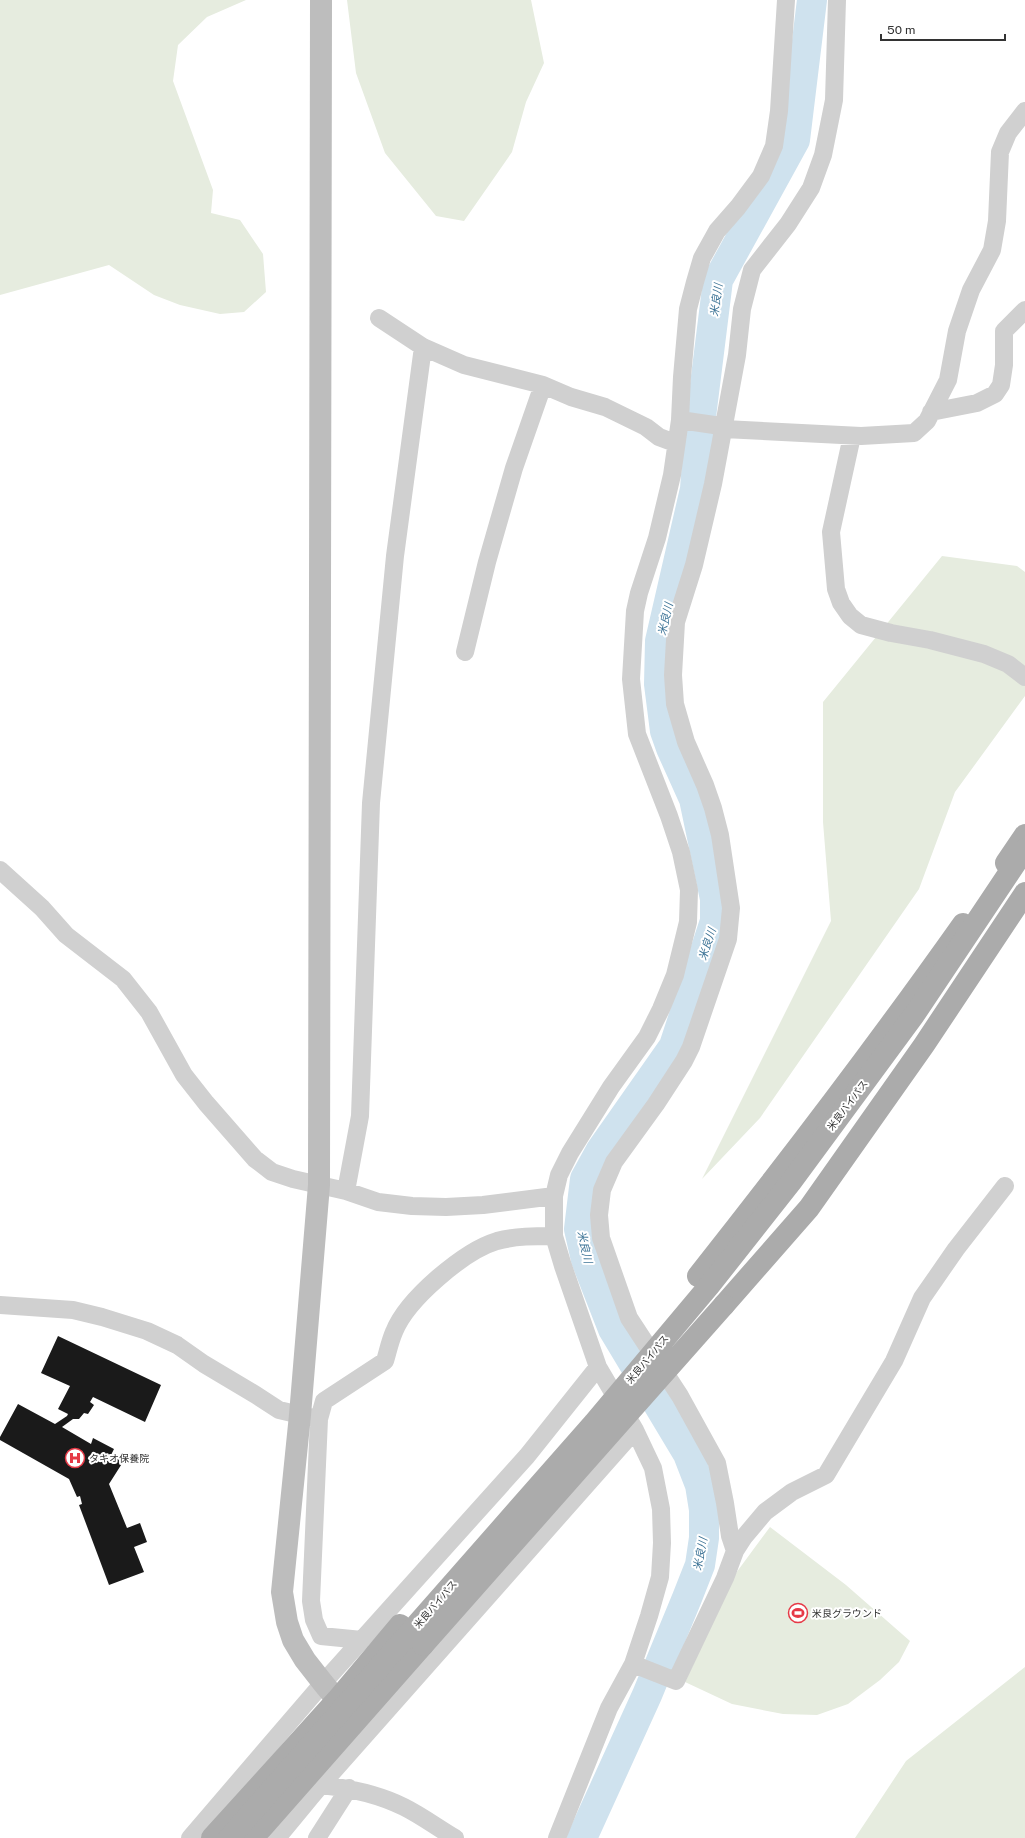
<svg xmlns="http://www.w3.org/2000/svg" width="1025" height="1838" viewBox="0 0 1025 1838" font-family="'Public Sans','Noto Sans JP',sans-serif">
	<rect width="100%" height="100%" fill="#fff"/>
	<path fill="#e6ecdf" d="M0,0H246L207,17L178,45L173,81L213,190L211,213L240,220L263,254L266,292L244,312L220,314L180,305L154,295L109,265L0,295Z
		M347,0H531L544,63L526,102L512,152L464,221L436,216L385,153L356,73Z
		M942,556L1017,566L1025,572V696L955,792L919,889L760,1118L702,1179L831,921L823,822V702Z
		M770,1527L846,1585L910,1641L899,1662L880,1680L848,1704L817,1715L783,1714L732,1704L685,1682L736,1573Z
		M1025,1667V1838H855L906,1761Z"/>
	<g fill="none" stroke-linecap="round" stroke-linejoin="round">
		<path stroke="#cfe2ee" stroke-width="30" d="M582,1838L647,1695L687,1598L700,1565L704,1538V1510L700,1485L688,1454L613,1329L586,1260L579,1229L585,1179L601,1150L674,1046L715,921V899L694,799L671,748L665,731L659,684L660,641L695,489L699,433L718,280L795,140L812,0"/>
	</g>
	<path fill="#1a1a1a" d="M58,1336L161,1385L145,1422L93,1397L90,1402L94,1405L88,1414L84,1413L79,1419H73L62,1427L91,1444L93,1438L114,1449L111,1455L123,1462L109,1484L127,1528L140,1523L147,1542L134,1547L144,1572L109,1585L79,1505L82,1504L80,1496L77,1497L69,1479L0,1440V1437L18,1404L55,1424L67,1416L68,1414L58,1409L70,1386L41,1373Z"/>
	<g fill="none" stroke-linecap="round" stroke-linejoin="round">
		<path stroke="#d0d0d0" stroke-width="18" d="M379,318L423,347L464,365L543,385L571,397L605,407L646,427L659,437L675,443
			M931,412L977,403L995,394L1001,385L1004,365V331L1025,310
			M680,420L714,425L724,429L861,436L914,433L927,421L948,380L957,331L971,290L992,250L997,221L1000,152L1008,133L1025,111
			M852,436L831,532L836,589L841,603L850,616L861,625L891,633L930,640L984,654L1008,664L1025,677
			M465,652L487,562L514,468L543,385
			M0,870L42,908L66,935L123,979L149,1012L184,1075L206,1103L255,1159L272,1172L293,1179L346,1191L378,1202L412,1206L446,1207L483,1205L554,1196
			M346,1191L360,1116L371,803L395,556L423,347
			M0,1305L73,1310L102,1317L147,1331L177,1345L204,1364L256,1395L279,1410L313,1418
			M735,1551L730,1536L725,1503L717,1463L680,1396L629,1318L601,1238L599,1215L602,1190L614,1162L656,1104L684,1061L691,1047L728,939L731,908L720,835L713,808L705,785L686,742L675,704L673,675L676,622L694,565L713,484L737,355L742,309L752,270L788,224L811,188L823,155L834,100L837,0
			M362,1640L321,1636L314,1620L311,1601L319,1419L324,1401L385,1361C388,1351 390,1341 394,1332C407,1299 464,1251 497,1241C516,1236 535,1236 554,1236
			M633,1664L676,1681L725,1578L735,1551L744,1537L765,1512L792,1492L826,1475L894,1361L922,1298L956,1249L1005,1186
			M321,1785L635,1430
			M296,1789L310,1798L321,1785C349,1788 378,1794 404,1807C422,1816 438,1828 455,1838
			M190,1838L323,1683L527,1456L598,1367
			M277,1838L310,1798
			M317,1838L349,1788
			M557,1838L609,1708L633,1664L649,1616L660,1577L662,1543L661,1509L653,1468L635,1430L598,1367L563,1266L554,1236V1196L559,1175L570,1153L611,1087L647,1037L661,1009L675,975L688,922L689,890L681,852L669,816L637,734L631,679L635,611L639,593L657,538L672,475L680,420L682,377L688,309L695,282L702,258L717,231L738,207L761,176L774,146L779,111L786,0"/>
		<path stroke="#bdbdbd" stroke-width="22" d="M321,0L319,1185L300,1415L282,1592L287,1622L293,1640L305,1660L323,1683L337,1700L350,1712"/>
		<path stroke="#ababab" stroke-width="22" d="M1006,863L1025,835
			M698,1276C789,1161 878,1044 963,924
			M724,1305L809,1208L924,1045L1025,893
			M212,1838L337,1700L400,1625
			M253,1838L423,1645"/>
		<path stroke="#ababab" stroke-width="22" d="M423,1645L724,1305
			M229,1838L594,1423L709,1286L791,1182L914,1015L1025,849"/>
	</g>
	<defs>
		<symbol id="hospital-ring" viewBox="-11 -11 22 22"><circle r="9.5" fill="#fff" stroke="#e63946" stroke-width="1.5"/><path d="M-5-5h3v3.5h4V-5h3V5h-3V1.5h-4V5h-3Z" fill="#e63946"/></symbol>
		<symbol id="stadium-ring" viewBox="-11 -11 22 22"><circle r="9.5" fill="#fff" stroke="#e63946" stroke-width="1.5"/><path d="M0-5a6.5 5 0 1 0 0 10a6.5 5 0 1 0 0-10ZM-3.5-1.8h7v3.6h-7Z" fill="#e63946"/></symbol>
	</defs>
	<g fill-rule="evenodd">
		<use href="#hospital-ring" x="64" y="1447" width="22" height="22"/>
		<use href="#stadium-ring" x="787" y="1602" width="22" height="22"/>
	</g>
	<g text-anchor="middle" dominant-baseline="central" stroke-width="4" stroke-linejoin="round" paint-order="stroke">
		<g font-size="10" fill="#333" stroke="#fff">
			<text transform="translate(847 1105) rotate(-53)">米良バイパス</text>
			<text transform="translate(647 1359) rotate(-50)">米良バイパス</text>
			<text transform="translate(435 1604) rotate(-49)">米良バイパス</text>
		</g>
		<g font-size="10" fill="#333" stroke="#fff" text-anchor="start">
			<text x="89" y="1458">タキオ保養院</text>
			<text x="812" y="1613">米良グラウンド</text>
		</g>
		<g font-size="11" font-style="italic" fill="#3f7597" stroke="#fff">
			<text transform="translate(716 300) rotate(-82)">米良川</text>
			<text transform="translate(665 619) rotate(-77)">米良川</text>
			<text transform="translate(707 944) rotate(-72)">米良川</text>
			<text transform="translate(585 1247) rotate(77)">米良川</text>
			<text transform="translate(700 1554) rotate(-79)">米良川</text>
		</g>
	</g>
	<path d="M881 34v6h124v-6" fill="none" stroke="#333333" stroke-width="2"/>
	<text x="887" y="34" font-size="12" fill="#333333" stroke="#ffffff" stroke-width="3" paint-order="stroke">50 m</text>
</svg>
